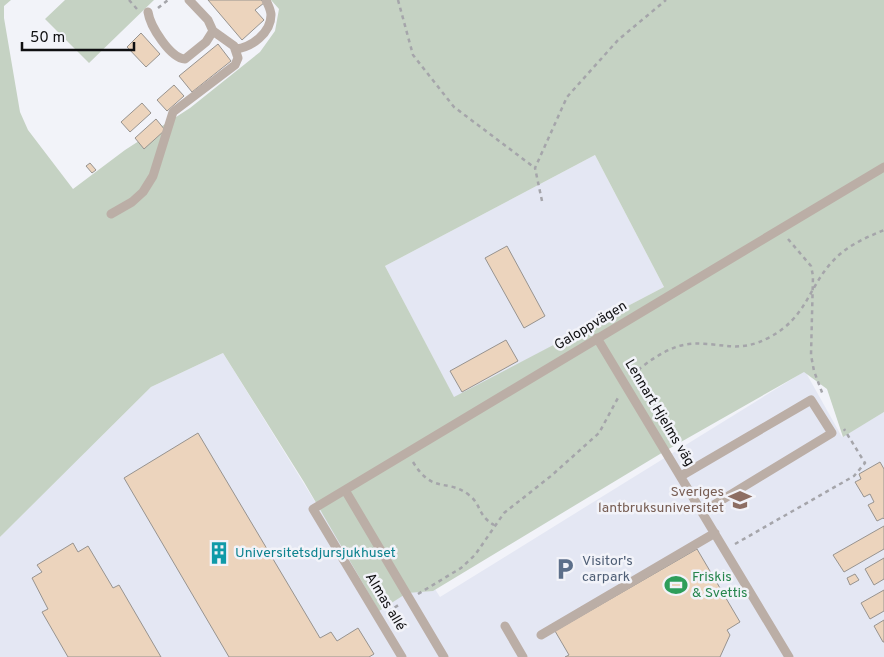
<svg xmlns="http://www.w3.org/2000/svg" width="884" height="657" viewBox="0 0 884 657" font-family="Overpass,sans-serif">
	<rect width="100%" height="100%" fill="#f2f3f9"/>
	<path fill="#e4e7f3" d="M595,155L664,287L454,398L385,266Z
		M223,353L322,513L370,486L440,597L805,371L842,437L884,412V657H0V537L151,387Z"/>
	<path fill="#c5d2c3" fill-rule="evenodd" d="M0,0H11L4,6V18L20,112L28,130L73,189L125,150L190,108L260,52L275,31L279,9L271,0H884V412L843,437L827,389L804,372L665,451L433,591L407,593L379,611L304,482L223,353L151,387L0,537ZM595,155L664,287L454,397L385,266Z
		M65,0H154L89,63L45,19Z"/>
	<path fill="#ecd4bd" stroke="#97938f" d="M208,0H261L264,3L255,10L264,20L242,40Z
		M141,33L160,54L146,67L127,47Z
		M218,44L231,61L192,92L179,76Z
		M174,85L184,96L167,111L157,100Z
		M142,103L151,113L130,132L121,122Z
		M156,119L165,130L144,149L135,138Z
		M90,163L96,170L92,173L86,166Z
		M507,246L545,316L524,328L485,258Z
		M506,340L518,361L462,392L450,371Z
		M198,433L320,638L331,632L337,641L358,628L374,654L369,657H229L124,478Z
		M880,462L884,469V519L883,518L877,521L868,505L874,502L870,494L864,497L855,482L861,479L859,474Z
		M884,526V549L844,572L833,555Z
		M73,543L78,552L88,546L113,588L119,585L161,657H68L42,612L48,609L32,578L42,572L37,565Z
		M697,549L740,622L727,630L730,635L720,657H565L569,655L555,631Z
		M884,558V579L874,585L865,569Z
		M855,574L859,580L850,585L847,578Z
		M884,590V611L870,619L861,603Z
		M884,620V642H883L874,626Z"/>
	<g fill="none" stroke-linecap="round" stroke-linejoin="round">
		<path stroke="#a5a5aa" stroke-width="2.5" stroke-dasharray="4 4" stroke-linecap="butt" d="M129,0L137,9
			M398,0L413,55L454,107L535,168
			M158,8L168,0
			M542,201L535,168L567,97L618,40L666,0
			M788,239L811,266L813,276L811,355L814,371L823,395
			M632,375C647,362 669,346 689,344C721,341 737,355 770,337C807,317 808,288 832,262C846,246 865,238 884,230
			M413,462C433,495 448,478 469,495C482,505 477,515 494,525
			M735,544L854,476L865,463L844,429
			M418,594L461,568L475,555L504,513L551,476L599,433L619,396
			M388,612L400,604"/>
		<path stroke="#bbaea6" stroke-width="9" d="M148,12C150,26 170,58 185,59L206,42L213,31L208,20L189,0
			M235,49C251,48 271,33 271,15C271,10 268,5 266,0
			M111,214L132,202L143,192L153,176L173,112L235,65L238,58L234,46L213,31
			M597,338L789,657
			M681,476L811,400L832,433L702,512
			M345,490L444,657
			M505,626L523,657
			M541,635L715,533
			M402,657L313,509L884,167"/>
	</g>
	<defs>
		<symbol id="university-bare" viewBox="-9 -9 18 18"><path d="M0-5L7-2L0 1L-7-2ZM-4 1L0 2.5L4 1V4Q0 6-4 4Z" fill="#8d6e63" stroke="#f2f3f9" stroke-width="2.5" paint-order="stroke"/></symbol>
		<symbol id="building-bare" viewBox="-9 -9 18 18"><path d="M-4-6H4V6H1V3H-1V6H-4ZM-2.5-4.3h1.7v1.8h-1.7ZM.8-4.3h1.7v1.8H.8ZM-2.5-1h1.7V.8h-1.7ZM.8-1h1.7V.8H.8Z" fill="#0f9aa8" stroke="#f2f3f9" stroke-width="2.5" paint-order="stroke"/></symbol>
		<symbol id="parking-bare" viewBox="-9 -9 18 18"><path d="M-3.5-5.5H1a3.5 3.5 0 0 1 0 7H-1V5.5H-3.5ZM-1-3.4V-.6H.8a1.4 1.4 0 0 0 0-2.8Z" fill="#5c6f8a" stroke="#f2f3f9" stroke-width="2.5" paint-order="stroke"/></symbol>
		<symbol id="stadium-bare" viewBox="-9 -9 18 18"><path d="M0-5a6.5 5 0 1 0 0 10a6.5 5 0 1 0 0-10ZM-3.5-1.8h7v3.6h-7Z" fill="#2e9e5b" stroke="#f2f3f9" stroke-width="2.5" paint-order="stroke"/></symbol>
	</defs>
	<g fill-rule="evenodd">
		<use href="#university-bare" x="724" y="484" width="32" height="32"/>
		<use href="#building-bare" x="203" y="537" width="32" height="32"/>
		<use href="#parking-bare" x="549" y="553" width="32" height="32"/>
		<use href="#stadium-bare" x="660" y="569" width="32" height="32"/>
	</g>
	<g text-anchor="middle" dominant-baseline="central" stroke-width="5" stroke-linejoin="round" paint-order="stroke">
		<g font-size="14" fill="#0f0f11" stroke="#f2f3f9">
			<text transform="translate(591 326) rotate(-31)">Galoppvägen</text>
			<text transform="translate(659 413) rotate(59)">Lennart Hjelms väg</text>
			<text transform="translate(385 602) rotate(59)">Almas allé</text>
		</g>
		<g font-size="14" fill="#785e54" stroke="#f2f3f9" text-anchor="end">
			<text x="724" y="492">Sveriges<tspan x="724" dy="16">lantbruksuniversitet</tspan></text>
		</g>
		<g font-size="14" fill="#0d838f" stroke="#f2f3f9" text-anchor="start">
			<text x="235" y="553">Universitetsdjursjukhuset</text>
		</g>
		<g font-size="14" fill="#4e5e75" stroke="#f2f3f9" text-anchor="start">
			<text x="582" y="561">Visitor's<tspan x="582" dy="16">carpark</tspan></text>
		</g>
		<g font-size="14" fill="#27864d" stroke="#f2f3f9" text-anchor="start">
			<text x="692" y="577">Friskis<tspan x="692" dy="16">&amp; Svettis</tspan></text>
		</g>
	</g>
	<path d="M22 42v8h112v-8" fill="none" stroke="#0f0f11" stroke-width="2.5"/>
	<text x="30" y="42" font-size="15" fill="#0f0f11" stroke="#f2f3f9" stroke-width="4" paint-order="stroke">50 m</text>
</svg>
